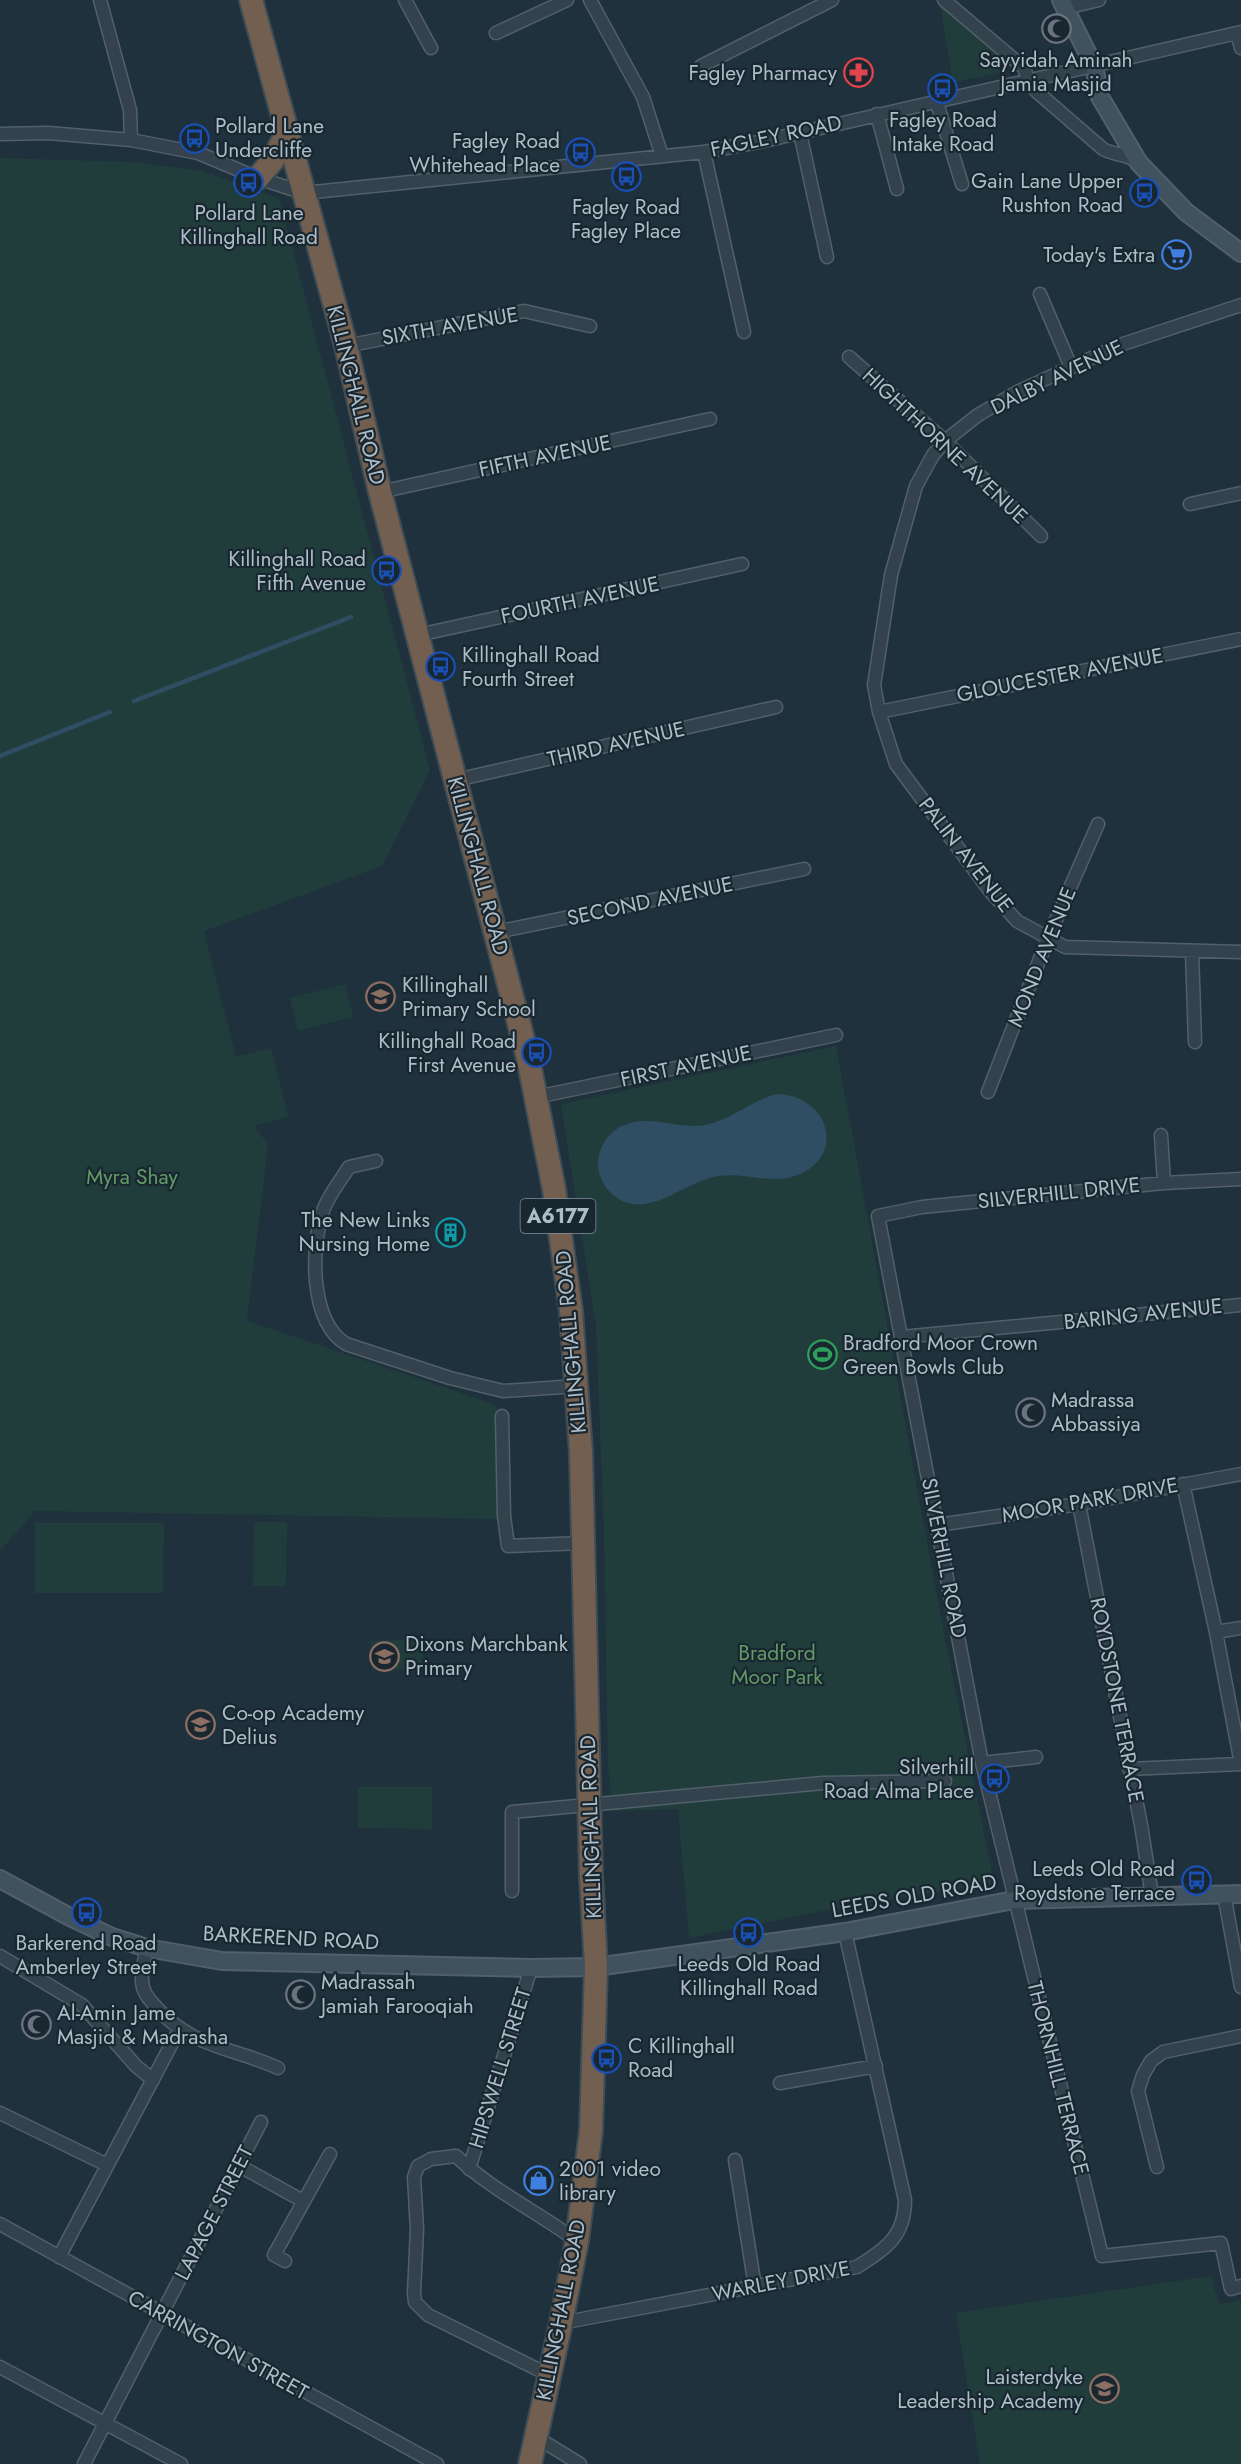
<svg xmlns="http://www.w3.org/2000/svg" width="1241" height="2464" viewBox="0 0 1241 2464" font-family="Jost,sans-serif">
	<rect width="100%" height="100%" fill="#1f313c"/>
	<path fill="#213d3b" d="M940,5L1004,61L1006,72L953,82Z
		M0,158L132,162L202,171L279,198L430,770L382,866L204,931L236,1057L271,1048L288,1117L254,1126L268,1144L247,1321L497,1405L498,1519L35,1511L0,1551Z
		M961,446L1015,497L1010,499L959,447Z
		M345,984L353,1017L298,1031L290,998Z
		M836,1046L941,1618L994,1883L852,1905L689,1938L678,1809L613,1811L608,1768L604,1530L596,1326L561,1104Z
		M254,1522H287L286,1586H253Z
		M35,1523H164L163,1593H35Z
		M422,1639L423,1669L372,1670L371,1641Z
		M358,1787H432V1829L358,1828Z
		M1211,2276L1219,2304L1241,2300V2464H980L956,2313Z"/>
	<path fill="#2f4e63" d="M776,1094C827,1094 847,1153 800,1174C775,1186 746,1172 719,1176C683,1180 645,1226 610,1192C603,1185 598,1174 598,1164C598,1149 607,1134 620,1127C647,1112 677,1130 705,1125C731,1120 751,1101 776,1094Z"/>
	<g fill="none" stroke-linecap="round" stroke-linejoin="round">
		<path stroke="#2f4e63" stroke-width="4.5" d="M134,701L351,617
			M0,756L110,712"/>
		<defs>
			<path id="street" d="M100,0L130,110L131,140
				M405,0L431,48
				M590,0L643,97L662,156
				M944,0L1024,68L1029,82L1036,91L1103,149C1114,155 1126,154 1137,161
				M1065,8L1099,0
				M496,33L567,0
				M1237,33L1241,48
				M701,66L832,0
				M936,100L962,184
				M877,114L897,189
				M800,133L827,257
				M0,134L48,133L131,140L198,153L258,178L304,193L704,152L764,141L1241,32
				M704,152L744,332
				M1040,294L1071,367
				M1241,305L1120,345L1019,391L978,415L945,441L933,455L916,486L891,575L874,685L879,712L896,764L990,891L1017,921L1065,947L1241,952
				M346,346L524,311L590,326
				M849,357L945,441L1041,536
				M380,492L710,419
				M1190,504L1241,493
				M418,635L742,564
				M879,712L1241,639
				M456,780L776,707
				M496,932L804,869
				M1192,951L1195,1042
				M988,1092L1048,938L1098,824
				M536,1097L836,1035
				M1161,1135L1164,1183
				M376,1161L349,1167C341,1180 328,1196 323,1211C311,1247 309,1321 346,1344L450,1378L503,1391L577,1386
				M1241,1179L1164,1183L922,1207L878,1216L982,1763L1102,2256L1221,2243L1231,2289L1241,2286
				M901,1337L1241,1305
				M502,1416L504,1516L508,1546L582,1543
				M1183,1484L1216,1632L1241,1764
				M1079,1504L1141,1825L1152,1896
				M938,1525L1079,1504L1241,1474
				M1216,1632L1241,1628
				M982,1763L1036,1757
				M1129,1769L1241,1764
				M512,1891V1812L823,1783L945,1781
				M1224,1894L1241,1987
				M147,1948C145,1958 141,1970 142,1980C142,1992 149,1999 156,2007C192,2048 232,2047 278,2068
				M0,1956L82,2005L136,2066L153,2080
				M780,2083L876,2066
				M0,2113L107,2165
				M735,2160L755,2287
				M238,2165L303,2201
				M1157,2167L1138,2091L1143,2075L1151,2061L1163,2052L1241,2036
				M469,2169L531,1968
				M0,2224L437,2464
				M59,2257L179,2030
				M285,2261L274,2255L330,2154
				M561,2323L857,2267C885,2249 905,2237 905,2200L845,1932
				M0,2367L181,2464
				M549,2375L428,2315L415,2302L414,2293L417,2229L414,2177L418,2166L431,2159L456,2156C491,2190 538,2212 577,2241
				M536,2437L580,2464
				M84,2464L261,2122"/>
			<path id="secondary" d="M1061,0L1094,66L1100,97L1139,163L1186,212L1241,253
				M0,1879L68,1916L112,1937L147,1948L222,1961L531,1968L596,1967L845,1932L1014,1900L1241,1894"/>
			<path id="highway" d="M251,0L346,346L380,492L528,1058L554,1189L571,1311L581,1453L591,1875L596,1967L591,2131L577,2241L561,2323L530,2464
				M258,178L272,161L288,131"/>
		</defs>
		<use href="#street" stroke="#51606a" stroke-width="15"/>
		<use href="#secondary" stroke="#51606a" stroke-width="20"/>
		<use href="#highway" stroke="#3e4d56" stroke-width="26"/>
		<use href="#street" stroke="#33424c" stroke-width="12"/>
		<use href="#secondary" stroke="#41525f" stroke-width="16"/>
		<use href="#highway" stroke="#735f50" stroke-width="22"/>
	</g>
	<defs>
		<symbol id="mosque-ring" viewBox="-11 -11 22 22"><circle r="9.5" fill="#192730" stroke="#6b7280" stroke-width="1.5"/><path d="M3.5-4.9A6 6 0 1 0 3.5 4.9A5 5 0 1 1 3.5-4.9Z" fill="#6b7280"/></symbol>
		<symbol id="pharmacy-ring" viewBox="-11 -11 22 22"><circle r="9.5" fill="#192730" stroke="#e0444e" stroke-width="1.5"/><path d="M-2-6h4v4h4v4h-4v4h-4v-4h-4v-4h4Z" fill="#e0444e"/></symbol>
		<symbol id="bus-ring" viewBox="-11 -11 22 22"><circle r="9.5" fill="#192730" stroke="#1a4fb4" stroke-width="1.5"/><path d="M-5-6H5V4H4V6H2V4H-2V6H-4V4H-5ZM-3.5-4V0h7V-4ZM-3.5 1.2v1.5H-2V1.2ZM2 1.2v1.5H3.5V1.2Z" fill="#1a4fb4"/></symbol>
		<symbol id="supermarket-ring" viewBox="-11 -11 22 22"><circle r="9.5" fill="#192730" stroke="#3f7fe0" stroke-width="1.5"/><path d="M-6-5.5h2.5l.6 2H6L4.5 2H-2.5L-4.4-4H-6ZM-1.5 3.2a1.3 1.3 0 1 0 .1 0ZM3 3.2a1.3 1.3 0 1 0 .1 0Z" fill="#3f7fe0"/></symbol>
		<symbol id="school-ring" viewBox="-11 -11 22 22"><circle r="9.5" fill="#192730" stroke="#8d6e63" stroke-width="1.5"/><path d="M0-5L7-2L0 1L-7-2ZM-4 1L0 2.5L4 1V4Q0 6-4 4Z" fill="#8d6e63"/></symbol>
		<symbol id="building-ring" viewBox="-11 -11 22 22"><circle r="9.5" fill="#192730" stroke="#0f9aa8" stroke-width="1.5"/><path d="M-4-6H4V6H1V3H-1V6H-4ZM-2.5-4.3h1.7v1.8h-1.7ZM.8-4.3h1.7v1.8H.8ZM-2.5-1h1.7V.8h-1.7ZM.8-1h1.7V.8H.8Z" fill="#0f9aa8"/></symbol>
		<symbol id="stadium-ring" viewBox="-11 -11 22 22"><circle r="9.5" fill="#192730" stroke="#2e9e5b" stroke-width="1.5"/><path d="M0-5a6.5 5 0 1 0 0 10a6.5 5 0 1 0 0-10ZM-3.5-1.8h7v3.6h-7Z" fill="#2e9e5b"/></symbol>
		<symbol id="shop-ring" viewBox="-11 -11 22 22"><circle r="9.5" fill="#192730" stroke="#3f7fe0" stroke-width="1.5"/><path d="M-5-2.5h2.3a2.7 3.5 0 0 1 5.4 0H5L5.5 6h-11ZM-1.5-2.5h3a1.5 2.3 0 0 0-3 0Z" fill="#3f7fe0"/></symbol>
	</defs>
	<g fill-rule="evenodd">
		<use href="#mosque-ring" x="1040" y="12" width="33" height="33"/>
		<use href="#pharmacy-ring" x="842" y="56" width="33" height="33"/>
		<use href="#bus-ring" x="926" y="72" width="33" height="33"/>
		<use href="#bus-ring" x="178" y="122" width="33" height="33"/>
		<use href="#bus-ring" x="564" y="136" width="33" height="33"/>
		<use href="#bus-ring" x="610" y="160" width="33" height="33"/>
		<use href="#bus-ring" x="232" y="166" width="33" height="33"/>
		<use href="#bus-ring" x="1128" y="176" width="33" height="33"/>
		<use href="#supermarket-ring" x="1160" y="238" width="33" height="33"/>
		<use href="#bus-ring" x="370" y="554" width="33" height="33"/>
		<use href="#bus-ring" x="424" y="650" width="33" height="33"/>
		<use href="#school-ring" x="364" y="980" width="33" height="33"/>
		<use href="#bus-ring" x="520" y="1036" width="33" height="33"/>
		<use href="#building-ring" x="434" y="1216" width="33" height="33"/>
		<use href="#stadium-ring" x="806" y="1338" width="33" height="33"/>
		<use href="#mosque-ring" x="1014" y="1396" width="33" height="33"/>
		<use href="#school-ring" x="368" y="1640" width="33" height="33"/>
		<use href="#school-ring" x="184" y="1708" width="33" height="33"/>
		<use href="#bus-ring" x="978" y="1762" width="33" height="33"/>
		<use href="#bus-ring" x="1180" y="1864" width="33" height="33"/>
		<use href="#bus-ring" x="70" y="1896" width="33" height="33"/>
		<use href="#bus-ring" x="732" y="1916" width="33" height="33"/>
		<use href="#mosque-ring" x="284" y="1978" width="33" height="33"/>
		<use href="#mosque-ring" x="20" y="2008" width="33" height="33"/>
		<use href="#bus-ring" x="590" y="2042" width="33" height="33"/>
		<use href="#shop-ring" x="522" y="2164" width="33" height="33"/>
		<use href="#school-ring" x="1088" y="2372" width="33" height="33"/>
	</g>
	<g text-anchor="middle" dominant-baseline="central" stroke-width="4.5" stroke-linejoin="round" paint-order="stroke">
		<rect fill="#192730" stroke="#81909a" stroke-width="1.5" x="520.5" y="1199" width="75" height="34" rx="4.5"/>
		<g font-size="20" font-weight="bold" fill="#aebdc8">
			<text x="558" y="1216">A6177</text>
		</g>
		<g font-size="21" fill="#aebdc8" stroke="#192730" text-anchor="start">
			<text x="1056" y="60" text-anchor="middle">Sayyidah Aminah<tspan x="1056" dy="24">Jamia Masjid</tspan></text>
			<text x="837" y="73" text-anchor="end">Fagley Pharmacy</text>
			<text x="943" y="120" text-anchor="middle">Fagley Road<tspan x="943" dy="24">Intake Road</tspan></text>
			<text x="215" y="126">Pollard Lane<tspan x="215" dy="24">Undercliffe</tspan></text>
			<text x="560" y="141" text-anchor="end">Fagley Road<tspan x="560" dy="24">Whitehead Place</tspan></text>
			<text x="1123" y="181" text-anchor="end">Gain Lane Upper<tspan x="1123" dy="24">Rushton Road</tspan></text>
			<text x="626" y="207" text-anchor="middle">Fagley Road<tspan x="626" dy="24">Fagley Place</tspan></text>
			<text x="249" y="213" text-anchor="middle">Pollard Lane<tspan x="249" dy="24">Killinghall Road</tspan></text>
			<text x="1155" y="255" text-anchor="end">Today's Extra</text>
			<text x="366" y="559" text-anchor="end">Killinghall Road<tspan x="366" dy="24">Fifth Avenue</tspan></text>
			<text x="462" y="655">Killinghall Road<tspan x="462" dy="24">Fourth Street</tspan></text>
			<text x="402" y="985">Killinghall<tspan x="402" dy="24">Primary School</tspan></text>
			<text x="516" y="1041" text-anchor="end">Killinghall Road<tspan x="516" dy="24">First Avenue</tspan></text>
			<text x="430" y="1220" text-anchor="end">The New Links<tspan x="430" dy="24">Nursing Home</tspan></text>
			<text x="843" y="1343">Bradford Moor Crown<tspan x="843" dy="24">Green Bowls Club</tspan></text>
			<text x="1051" y="1400">Madrassa<tspan x="1051" dy="24">Abbassiya</tspan></text>
			<text x="405" y="1644">Dixons Marchbank<tspan x="405" dy="24">Primary</tspan></text>
			<text x="222" y="1713">Co-op Academy<tspan x="222" dy="24">Delius</tspan></text>
			<text x="974" y="1767" text-anchor="end">Silverhill<tspan x="974" dy="24">Road Alma Place</tspan></text>
			<text x="1175" y="1869" text-anchor="end">Leeds Old Road<tspan x="1175" dy="24">Roydstone Terrace</tspan></text>
			<text x="86" y="1943" text-anchor="middle">Barkerend Road<tspan x="86" dy="24">Amberley Street</tspan></text>
			<text x="749" y="1964" text-anchor="middle">Leeds Old Road<tspan x="749" dy="24">Killinghall Road</tspan></text>
			<text x="321" y="1982">Madrassah<tspan x="321" dy="24">Jamiah Farooqiah</tspan></text>
			<text x="57" y="2013">Al-Amin Jame<tspan x="57" dy="24">Masjid &amp; Madrasha</tspan></text>
			<text x="628" y="2046">C Killinghall<tspan x="628" dy="24">Road</tspan></text>
			<text x="559" y="2169">2001 video<tspan x="559" dy="24">library</tspan></text>
			<text x="1083" y="2377" text-anchor="end">Laisterdyke<tspan x="1083" dy="24">Leadership Academy</tspan></text>
		</g>
		<g font-size="21" fill="#aebdc8" stroke="#192730">
			<text transform="translate(776 136) rotate(-12)">FAGLEY ROAD</text>
			<text transform="translate(450 326) rotate(-10)">SIXTH AVENUE</text>
			<text transform="translate(1057 377) rotate(-26)">DALBY AVENUE</text>
			<text transform="translate(356 395) rotate(76)">KILLINGHALL ROAD</text>
			<text transform="translate(945 446) rotate(43)">HIGHTHORNE AVENUE</text>
			<text transform="translate(545 456) rotate(-12)">FIFTH AVENUE</text>
			<text transform="translate(580 600) rotate(-12)">FOURTH AVENUE</text>
			<text transform="translate(1060 675) rotate(-11)">GLOUCESTER AVENUE</text>
			<text transform="translate(616 744) rotate(-13)">THIRD AVENUE</text>
			<text transform="translate(966 855) rotate(52)">PALIN AVENUE</text>
			<text transform="translate(478 866) rotate(75)">KILLINGHALL ROAD</text>
			<text transform="translate(650 901) rotate(-12)">SECOND AVENUE</text>
			<text transform="translate(1042 957) rotate(-68)">MOND AVENUE</text>
			<text transform="translate(686 1066) rotate(-12)">FIRST AVENUE</text>
			<text transform="translate(1059 1193) rotate(-6)">SILVERHILL DRIVE</text>
			<text transform="translate(1143 1314) rotate(-6)">BARING AVENUE</text>
			<text transform="translate(571 1342) rotate(-95)">KILLINGHALL ROAD</text>
			<text transform="translate(1090 1500) rotate(-10)">MOOR PARK DRIVE</text>
			<text transform="translate(944 1558) rotate(79)">SILVERHILL ROAD</text>
			<text transform="translate(1117 1700) rotate(79)">ROYDSTONE TERRACE</text>
			<text transform="translate(591 1827) rotate(-92)">KILLINGHALL ROAD</text>
			<text transform="translate(914 1896) rotate(-10)">LEEDS OLD ROAD</text>
			<text transform="translate(291 1938) rotate(3)">BARKEREND ROAD</text>
			<text transform="translate(500 2068) rotate(-73)">HIPSWELL STREET</text>
			<text transform="translate(1058 2078) rotate(76)">THORNHILL TERRACE</text>
			<text transform="translate(214 2213) rotate(-63)">LAPAGE STREET</text>
			<text transform="translate(781 2281) rotate(-11)">WARLEY DRIVE</text>
			<text transform="translate(561 2310) rotate(-79)">KILLINGHALL ROAD</text>
			<text transform="translate(218 2345) rotate(29)">CARRINGTON STREET</text>
		</g>
		<g font-size="21" fill="#639b66" stroke="#192730">
			<text x="132" y="1177">Myra Shay</text>
			<text x="777" y="1653">Bradford<tspan x="777" dy="24">Moor Park</tspan></text>
		</g>
	</g>
</svg>
